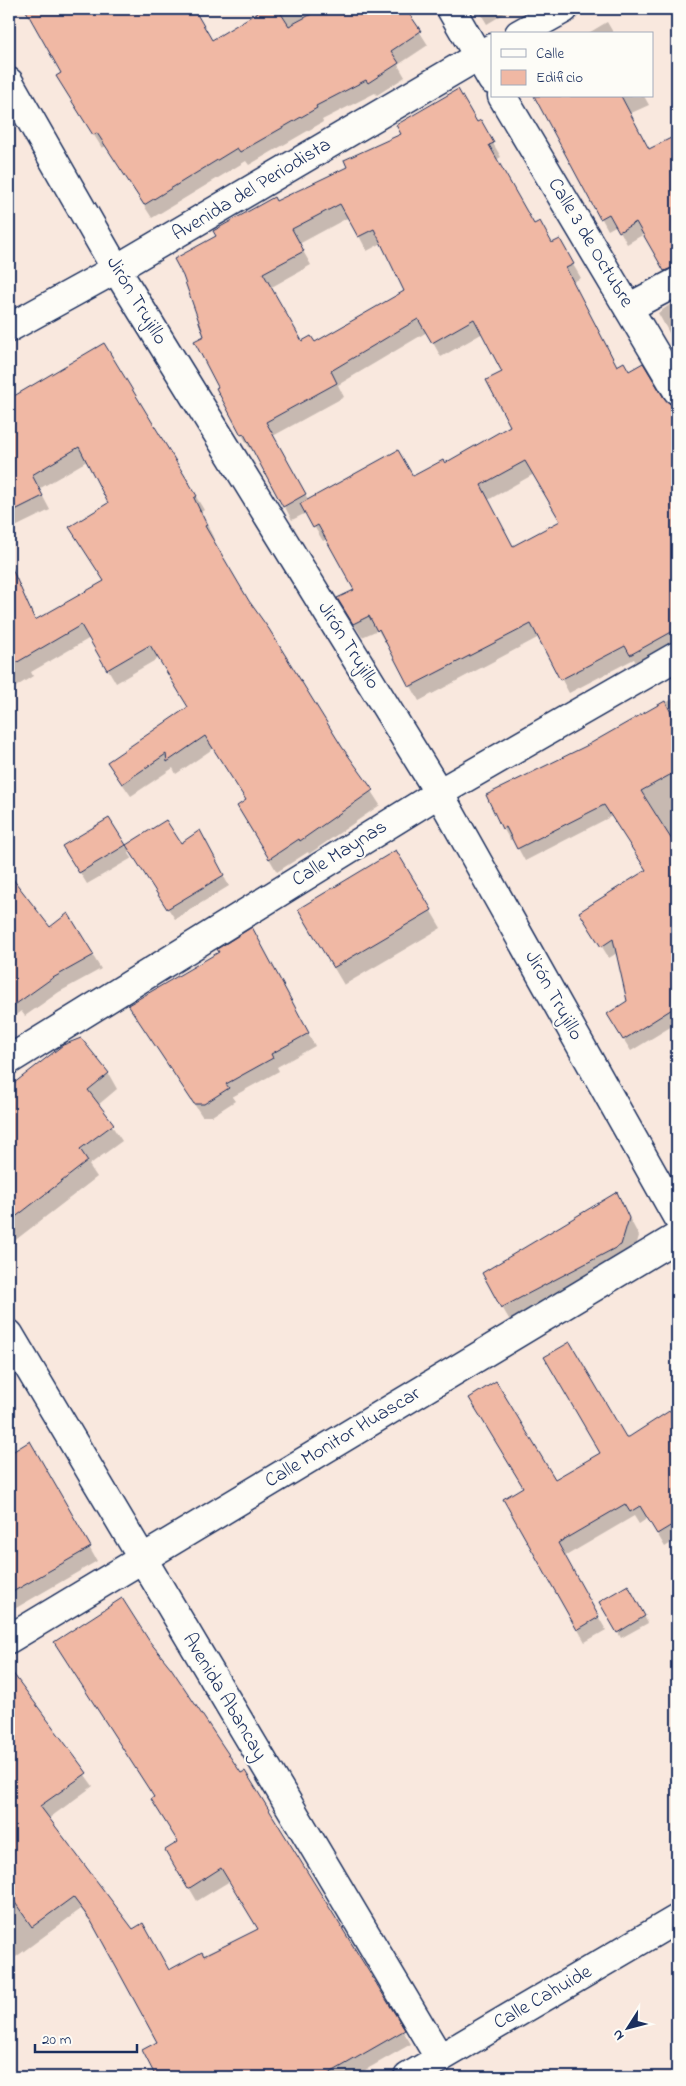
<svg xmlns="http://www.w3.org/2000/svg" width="686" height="2086" viewBox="0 0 686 2086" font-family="'Indie Flower',sans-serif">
	<rect width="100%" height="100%" fill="#f9e8de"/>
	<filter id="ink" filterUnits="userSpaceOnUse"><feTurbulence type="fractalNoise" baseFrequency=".02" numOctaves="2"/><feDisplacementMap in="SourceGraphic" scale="10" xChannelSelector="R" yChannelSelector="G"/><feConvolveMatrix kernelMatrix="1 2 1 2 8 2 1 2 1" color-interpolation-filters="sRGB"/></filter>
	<g filter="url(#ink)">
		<path fill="#0003" fill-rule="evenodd" d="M28,9H193L212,42L266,9H410L413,13L409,15L428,45L398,65L405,77L377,95L375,93L322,120L323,122L249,165L246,161L152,218L106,146L102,148L66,90L63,73Z
			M478,9H512L487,24Z
			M607,22L614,34H587Z
			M535,96H644L649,105L629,114L649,150L677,136V282L672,283L644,234L627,244L617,225L608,230Z
			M476,124L488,135L501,157L496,160L533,226L552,245L559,241L581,278L573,282L617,368L677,468V647L639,668L634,659L569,693L539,637L419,701L388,643L386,644L378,630L362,637L347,613L355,590L327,539L323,541L306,513L292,520L252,447L250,449L217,389L220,387L206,336L276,203ZM349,217L367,251L382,243L406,291L314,343H302L270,288L311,265L299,244ZM427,332L441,357L483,333L503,372L512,427L445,465L413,478L309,501L273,436L344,397L338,385ZM534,474L561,521L513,548L488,500Z
			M677,300V347L658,313Z
			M103,344L204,510L201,512L214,539L212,540L248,602L380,805L309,854L308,852L277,872L239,806L247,800L214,748L176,774L173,768L131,796L117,776L189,708L159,658L116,683L90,638L31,672L33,676L9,691V561L35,621L105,582L109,504L87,461L39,489L50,510L9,530V400Z
			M677,697V1023L631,1051L615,1026L628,1002L617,953L609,958L588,924L647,871L612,816L525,861L513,839L510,840L503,828L586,747L620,729L619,727Z
			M109,819L125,847L166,822L181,845L206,843L229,886L175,919L130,851L128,852L132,858L87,884L71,858Z
			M396,852L441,928L344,985L299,909Z
			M9,876L49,928L68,915L101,969L59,992L25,1016L21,1011L9,1020Z
			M259,941L315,1046L277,1067L279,1071L232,1097L235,1101L212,1116H202L137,1018Z
			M64,1045L108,1073L117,1089L98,1105L122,1141L89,1165L97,1177L9,1245V1088Z
			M616,1193L639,1236L631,1263L512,1324L502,1307Z
			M677,1407V1539L665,1547L648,1518L639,1524L634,1516L564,1557L606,1630L585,1642L504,1499L555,1481L625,1438L630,1439Z
			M30,1443L97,1561L9,1612V1455Z
			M627,1587L648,1623L621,1638L601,1602Z
			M149,1643L241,1775L244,1773L411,2044L353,2077H157L144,2050L159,2043L98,1932L81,1909L9,1962V1679L13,1676L93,1786L48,1819L132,1930L168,1971L259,1930L230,1881L197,1901L167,1850L179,1843L155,1798Z"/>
		<path fill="#f0b8a4" stroke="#1b2f5e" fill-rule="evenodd" d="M25,9H194L212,40L263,9H278L289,26L321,9H406L421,31L391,51L399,63L368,83L366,80L316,106L317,108L240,152L237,148L144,205L97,133L93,135L56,76L61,73Z
			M458,89L477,122L481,120L494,143L489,145L534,224L540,221L552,243L560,239L574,264L566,268L617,366L624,362L629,371L643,363L664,398L670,404L677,406V629L630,655L625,646L560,680L531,624L409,687L379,629L377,631L369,616L353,624L337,598L354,590L318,525L313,528L300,504L398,450L413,476L443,460L445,463L510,426L486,380L502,372L474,319L432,343L418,319L331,371L337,383L266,422L306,494L283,507L244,434L241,435L216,388L218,387L194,341L204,336L183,276L174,259L216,236L213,231L274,197L276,201L347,167L344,160L401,134L396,125ZM340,204L358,237L374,229L404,291L315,342L311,336L302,341L263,273L304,251L292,229ZM525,461L560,521L513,546L481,485Z
			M534,96H621L649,149L677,135V266L664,271L636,222L619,232L609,214L600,219Z
			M104,343L197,496L194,498L207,525L205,526L249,601L269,629L342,747L373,790L300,841L299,839L269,859L237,806L246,800L205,736L167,762L166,754L122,784L107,762L188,707L150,645L107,670L81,625L9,667V562L35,620L104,581L69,527L108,503L79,447L32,475L43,496L9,513V399Z
			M665,701L677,724V771L641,791L677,848V1006L623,1040L607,1014L627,1001L613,939L601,947L579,912L646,870L604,805L517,849L506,827L502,829L486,795L586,746Z
			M109,818L126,845L79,873L62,846Z
			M166,820L181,843L200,830L224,875L167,909L126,845Z
			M396,850L432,910L333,968L298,909Z
			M9,874L50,927L68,913L94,955L51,979L9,1009Z
			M252,927L309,1033L271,1054L273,1058L226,1084L229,1088L204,1104H194L128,1005L219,952L217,949Z
			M81,1038L109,1073L88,1090L114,1124L80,1149L88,1161L9,1222V1087L63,1045Z
			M617,1192L629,1218L621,1245L501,1308L482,1273Z
			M570,1342L626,1437H629L677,1406V1522L657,1534L640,1506L630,1512L625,1504L558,1543L599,1617L577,1630L503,1499L523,1487L469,1398L496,1381L555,1479L600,1453L544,1357Z
			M30,1441L91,1547L9,1594V1454Z
			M628,1585L645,1616L617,1633L599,1602Z
			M122,1598L150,1642L171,1668L241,1773L245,1771L405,2030L323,2077H156L142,2050L157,2042L91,1921L73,1897L32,1927L9,1894V1668L87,1773L40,1806L133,1929L143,1923L169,1970L202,1952L204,1956L258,1929L221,1868L188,1889L165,1850L178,1842L151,1799L154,1797L54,1642Z"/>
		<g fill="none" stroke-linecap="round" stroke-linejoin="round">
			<defs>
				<path id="minor" d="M451,9L492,80
					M519,34L564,9
					M9,82L116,269L439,793L677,1217
					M502,96L677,390
					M628,308L677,282
					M9,328L116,269L492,48
					M9,1060L439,793L677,656
					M9,1334L440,2059
					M9,1639L677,1237
					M408,2077L677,1919"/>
			</defs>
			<use href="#minor" stroke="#1b2f5e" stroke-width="31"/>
			<use href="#minor" stroke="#fdfcf7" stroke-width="28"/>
		</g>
	</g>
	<g text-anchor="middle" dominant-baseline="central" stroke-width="4" stroke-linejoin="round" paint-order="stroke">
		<g font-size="20" fill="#1b2f5e" stroke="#fdfcf7">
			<text transform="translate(252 190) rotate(-31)">Avenida del Periodista</text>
			<text transform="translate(590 243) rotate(59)">Calle 3 de Octubre</text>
			<text transform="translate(136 301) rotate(59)">Jirón Trujillo</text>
			<text transform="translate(348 646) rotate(58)">Jirón Trujillo</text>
			<text transform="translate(340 854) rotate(-32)">Calle Maynas</text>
			<text transform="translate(553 996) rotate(61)">Jirón Trujillo</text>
			<text transform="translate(343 1438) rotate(-31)">Calle Monitor Huascar</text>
			<text transform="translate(224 1697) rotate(59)">Avenida Abancay</text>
			<text transform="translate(543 1998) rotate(-30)">Calle Cahuide</text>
		</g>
	</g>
	<rect width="686" height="2086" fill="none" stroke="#fdfcf7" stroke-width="30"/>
	<rect x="15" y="15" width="656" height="2056" fill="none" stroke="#1b2f5e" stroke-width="2" filter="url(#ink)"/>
	<rect x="491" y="32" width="162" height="65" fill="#fdfcf7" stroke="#a3aaba"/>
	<rect x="501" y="49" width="25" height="8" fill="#fdfcf7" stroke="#a3aaba"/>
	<text x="536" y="58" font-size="15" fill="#1b2f5e">Calle</text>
	<rect x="501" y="70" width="25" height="15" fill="#f0b8a4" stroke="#a3aaba"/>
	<text x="536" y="82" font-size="15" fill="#1b2f5e">Edificio</text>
	<g transform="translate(628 2028) rotate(234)" stroke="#fdfcf7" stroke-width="4" paint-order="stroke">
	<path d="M0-4L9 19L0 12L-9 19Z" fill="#1b2f5e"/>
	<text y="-8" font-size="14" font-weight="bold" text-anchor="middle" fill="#1b2f5e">N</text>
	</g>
	<path d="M35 2044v8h102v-8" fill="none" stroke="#1b2f5e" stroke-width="2.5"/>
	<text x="42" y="2044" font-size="15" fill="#1b2f5e" stroke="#fdfcf7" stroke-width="4" paint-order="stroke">20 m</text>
</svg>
